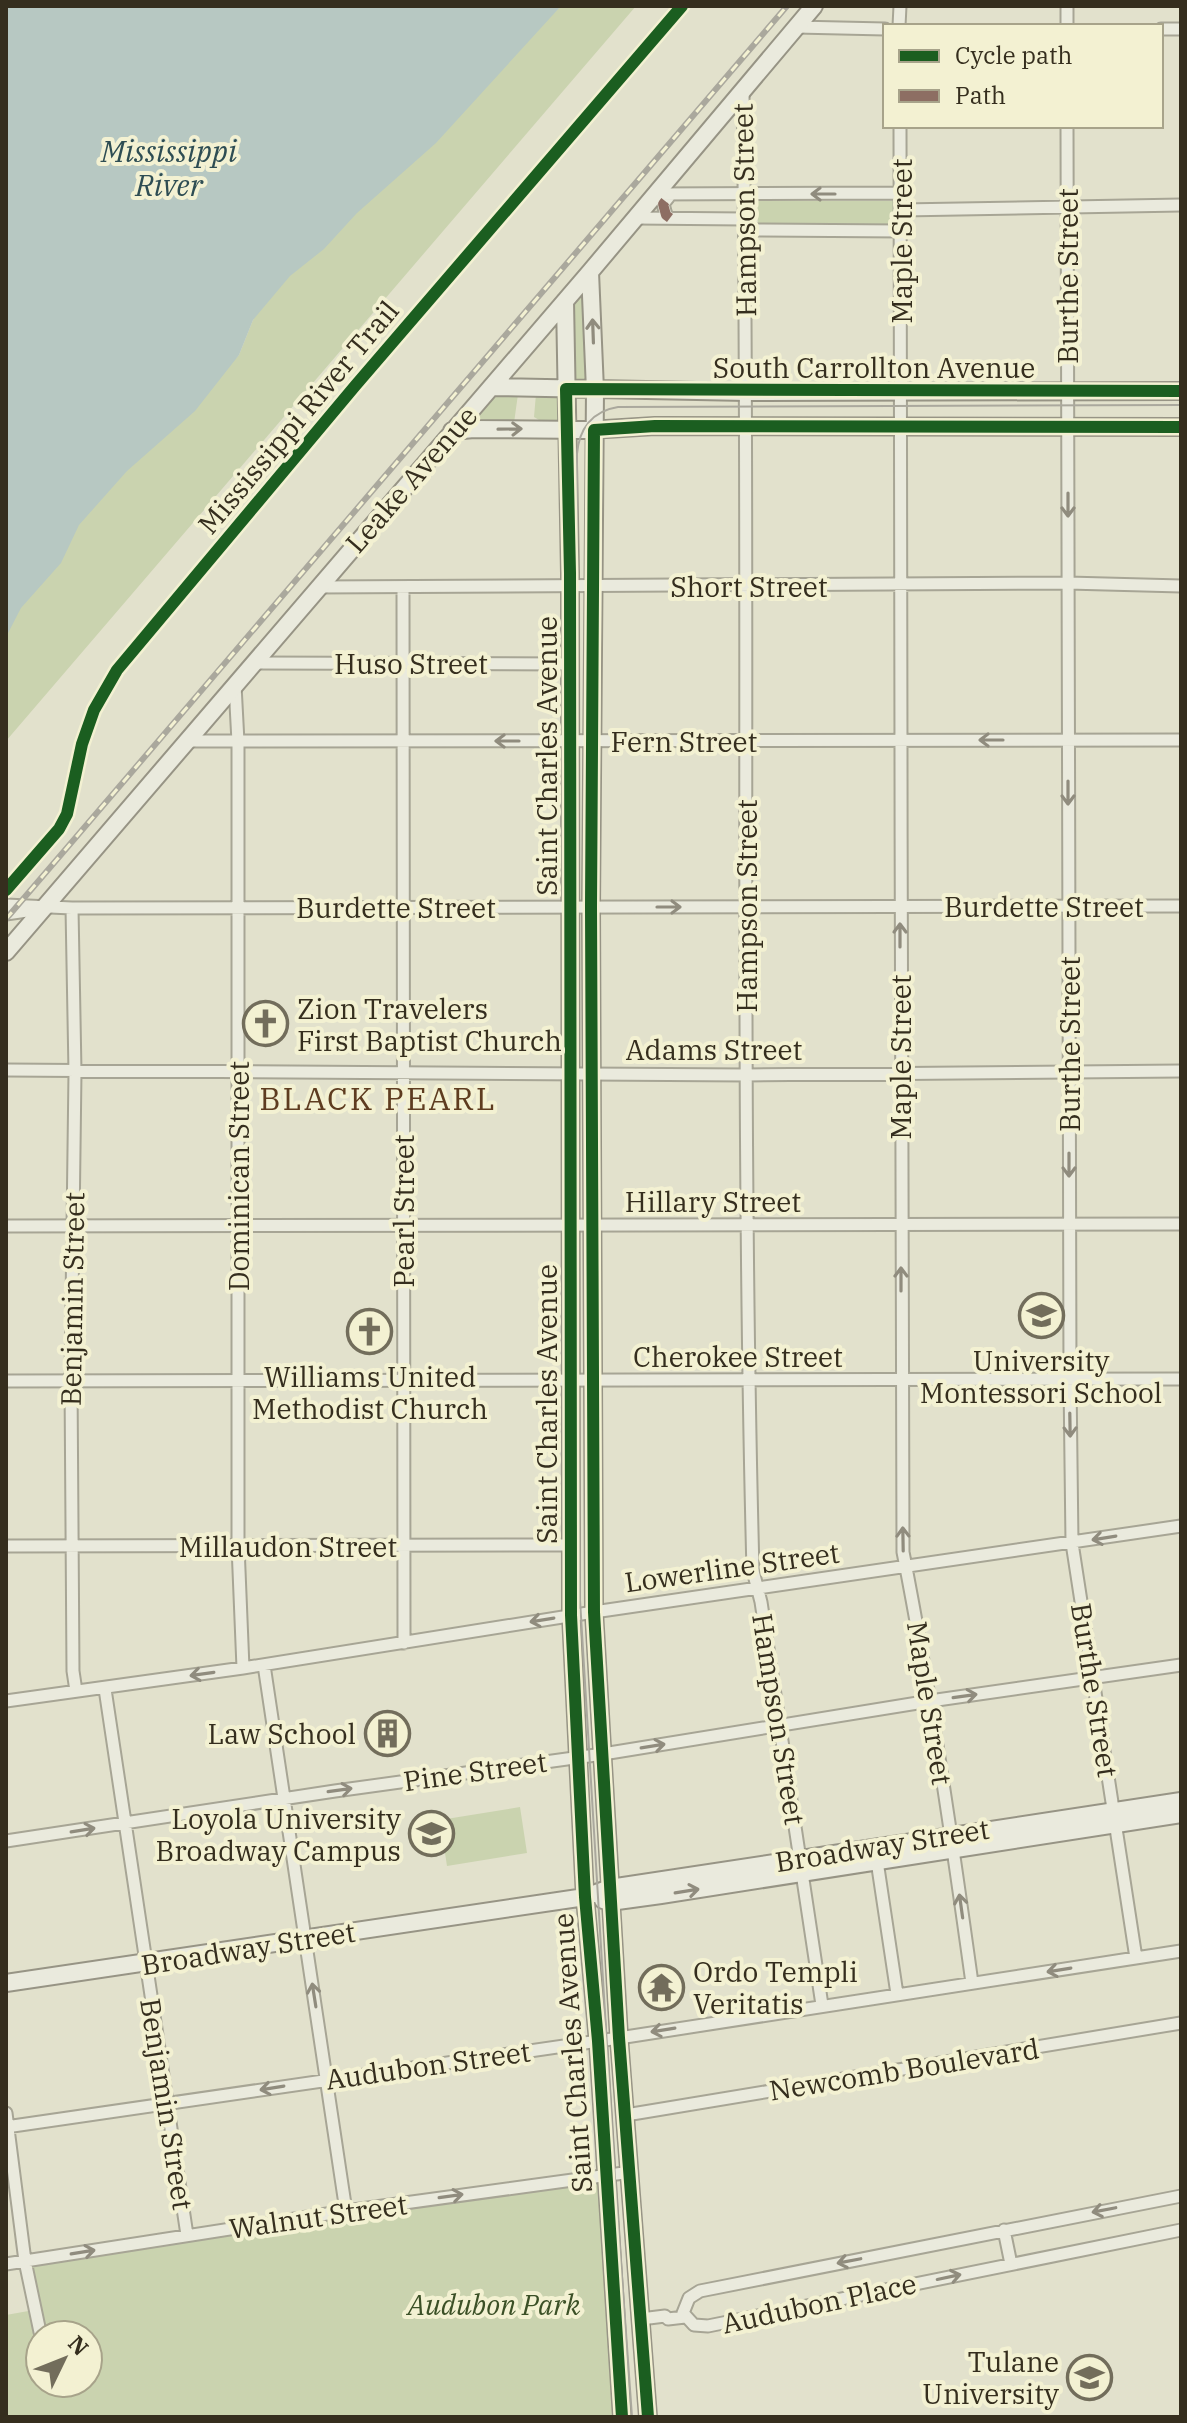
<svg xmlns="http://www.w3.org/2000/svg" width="1187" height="2423" viewBox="0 0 1187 2423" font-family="'IBM Plex Serif',serif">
	<rect width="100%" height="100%" fill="#e2e1cc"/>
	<path fill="#cad3af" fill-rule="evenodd" d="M561,6H636L6,741V601L84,512L239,355L253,320L267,296Z
		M757,201H893V226H758Z
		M583,288L592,381L569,384L567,306Z
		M492,393L518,394L514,423L468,424Z
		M536,394L559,395L560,422L544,423L534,417Z
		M520,1807L527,1853L447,1866L440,1820Z
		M600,2178L616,2417H6V2315L34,2310L27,2263ZM40,2335H88V2383H40Z"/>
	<path fill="#b7c8c2" d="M6,6H561L436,143L357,213L324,249L290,276L253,320L239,355L195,411L127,471L79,525L61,563L21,608L6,637Z"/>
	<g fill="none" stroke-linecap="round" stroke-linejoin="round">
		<defs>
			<path id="street" d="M1067,6V26
				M899,26L900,6
				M796,27L885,29
				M1161,29H1181
				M743,91C750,585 740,1078 753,1571L761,1602L822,2005
				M900,126C904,601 898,1077 903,1552C931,1695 952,1839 972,1983
				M1067,126L1070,1381L1072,1543L1136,1958
				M655,194L901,193
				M902,210L1181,205
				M634,218L745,219
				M670,218L666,215L663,204L671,194
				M745,230L902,231
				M318,587L1068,583L1181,586
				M403,587L404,1643
				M253,663L570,664
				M235,685L238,742V1546L243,1668
				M186,741L1181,740
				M6,905L72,908L1181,906
				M72,908L75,1072L71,1381L73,1671L76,1691
				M6,914L27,911
				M6,1070L747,1075L1181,1071
				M6,1226L1181,1224
				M6,1381L1181,1379
				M6,1546L570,1545
				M264,1665L346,2211
				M105,1689L187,2235
				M6,1701L243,1668L594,1612L1181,1526
				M6,1841L335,1791L603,1754L930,1701L1181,1665
				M877,1861L897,1994
				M6,2113L25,2261L40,2332
				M626,2115L1181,2023
				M6,2127L619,2038L1181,1951
				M1181,2196L700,2291L689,2298L683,2313L694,2325L708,2326L1181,2230
				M1004,2230L1011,2264
				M6,2264L346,2211L631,2172
				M641,2319L665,2316L668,2319L685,2317"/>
			<path id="secondary" d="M590,272L595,390L591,907L594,1612L619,2038L648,2417
				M565,301L570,573L571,1615L585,1897L598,2041L622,2417
				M491,387L747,392L1181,391
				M452,431L474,429L590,430L655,426L1181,427
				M6,952L590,272L814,6
				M603,1900L610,1902L661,1895L1181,1814
				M6,1983L585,1897L610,1888L1181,1801"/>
		</defs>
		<use href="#street" stroke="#a7a595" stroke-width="15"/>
		<use href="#secondary" stroke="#979485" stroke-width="20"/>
		<use href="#street" stroke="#eaeadd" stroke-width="11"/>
		<use href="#secondary" stroke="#eaeadd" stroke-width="16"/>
		<path stroke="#aaa89d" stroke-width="2" d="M632,2417L615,2178L580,1600L577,1380V454C579,429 592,411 618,407L1181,405"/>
		<defs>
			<path id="rail" d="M6,919L787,6"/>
		</defs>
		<use href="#rail" stroke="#aaa89d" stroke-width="6"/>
		<use href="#rail" stroke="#f3f1d2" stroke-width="3" stroke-dasharray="9" stroke-linecap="butt"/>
		<path stroke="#8d6e63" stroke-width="10" stroke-dasharray="20 10" stroke-linecap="butt" d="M670,218L666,215L663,204L671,194"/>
		<defs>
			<path id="cycleway" d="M6,890L59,829L67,814L82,744L94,710L117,670L355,386L682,6
				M622,2417L598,2041L585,1897L571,1615L570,573L566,389L1181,391
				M648,2417L619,2038L594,1612L591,907L594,430L655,426L1181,427"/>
		</defs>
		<use href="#cycleway" stroke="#f3f1d2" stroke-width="17"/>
		<use href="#cycleway" stroke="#1b5e20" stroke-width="12"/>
	</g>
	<defs><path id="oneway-shaft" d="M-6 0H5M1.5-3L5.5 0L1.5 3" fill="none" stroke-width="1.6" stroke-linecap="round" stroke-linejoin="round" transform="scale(2)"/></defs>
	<g stroke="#908c7e">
		<use href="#oneway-shaft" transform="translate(823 194) rotate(180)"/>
		<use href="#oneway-shaft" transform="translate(593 331) rotate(-92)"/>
		<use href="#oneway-shaft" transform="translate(510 429) rotate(-1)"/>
		<use href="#oneway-shaft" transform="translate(1068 505) rotate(90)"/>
		<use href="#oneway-shaft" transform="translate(991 740) rotate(180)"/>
		<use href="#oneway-shaft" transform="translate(507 741) rotate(180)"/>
		<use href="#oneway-shaft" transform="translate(1068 793) rotate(90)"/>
		<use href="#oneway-shaft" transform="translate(669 907)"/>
		<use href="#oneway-shaft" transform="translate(900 935) rotate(-90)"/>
		<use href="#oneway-shaft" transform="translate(1069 1165) rotate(90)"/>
		<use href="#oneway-shaft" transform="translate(901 1279) rotate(-90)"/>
		<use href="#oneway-shaft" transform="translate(1070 1425) rotate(89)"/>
		<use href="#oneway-shaft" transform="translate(1104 1538) rotate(171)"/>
		<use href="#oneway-shaft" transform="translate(903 1539) rotate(-91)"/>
		<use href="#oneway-shaft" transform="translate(542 1620) rotate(171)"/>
		<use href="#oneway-shaft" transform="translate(202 1674) rotate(172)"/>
		<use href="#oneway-shaft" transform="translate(965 1696) rotate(-8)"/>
		<use href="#oneway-shaft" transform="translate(653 1746) rotate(-9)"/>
		<use href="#oneway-shaft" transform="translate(340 1790) rotate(-8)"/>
		<use href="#oneway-shaft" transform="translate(83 1830) rotate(-9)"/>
		<use href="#oneway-shaft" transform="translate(687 1891) rotate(-9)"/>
		<use href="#oneway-shaft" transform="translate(961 1906) rotate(-98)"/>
		<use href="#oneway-shaft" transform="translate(1059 1970) rotate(171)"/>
		<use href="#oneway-shaft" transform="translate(314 1995) rotate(-99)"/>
		<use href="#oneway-shaft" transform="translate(663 2030) rotate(171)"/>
		<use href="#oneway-shaft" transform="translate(272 2088) rotate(171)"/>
		<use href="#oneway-shaft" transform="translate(451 2196) rotate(-8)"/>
		<use href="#oneway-shaft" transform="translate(1104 2210) rotate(169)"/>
		<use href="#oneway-shaft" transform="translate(83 2252) rotate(-9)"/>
		<use href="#oneway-shaft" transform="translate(849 2261) rotate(169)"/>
		<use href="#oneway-shaft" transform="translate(949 2277) rotate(-12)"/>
	</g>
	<defs>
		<symbol id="church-ring" viewBox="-11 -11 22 22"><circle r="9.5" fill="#f3f1d2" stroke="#726d5b" stroke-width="1.5"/><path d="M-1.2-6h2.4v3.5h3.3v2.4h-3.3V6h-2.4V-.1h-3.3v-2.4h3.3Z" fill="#726d5b"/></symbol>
		<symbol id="school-ring" viewBox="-11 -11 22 22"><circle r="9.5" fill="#f3f1d2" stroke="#726d5b" stroke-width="1.5"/><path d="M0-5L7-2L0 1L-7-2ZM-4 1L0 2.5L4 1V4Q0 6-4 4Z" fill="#726d5b"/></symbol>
		<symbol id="building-ring" viewBox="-11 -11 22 22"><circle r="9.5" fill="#f3f1d2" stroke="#726d5b" stroke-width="1.5"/><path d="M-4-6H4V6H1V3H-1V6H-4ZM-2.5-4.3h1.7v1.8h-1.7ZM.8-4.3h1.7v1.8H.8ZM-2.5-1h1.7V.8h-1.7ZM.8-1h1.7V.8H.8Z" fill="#726d5b"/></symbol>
		<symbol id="university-ring" viewBox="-11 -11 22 22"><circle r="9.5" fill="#f3f1d2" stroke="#726d5b" stroke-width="1.5"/><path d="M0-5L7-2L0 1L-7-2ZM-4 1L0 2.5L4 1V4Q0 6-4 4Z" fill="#726d5b"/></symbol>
		<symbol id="temple-ring" viewBox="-11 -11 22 22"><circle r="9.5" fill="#f3f1d2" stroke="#726d5b" stroke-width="1.5"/><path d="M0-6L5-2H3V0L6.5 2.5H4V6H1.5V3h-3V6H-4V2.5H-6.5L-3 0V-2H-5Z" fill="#726d5b"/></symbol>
	</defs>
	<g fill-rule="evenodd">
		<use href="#church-ring" x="240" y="998" width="51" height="51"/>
		<use href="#school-ring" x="1016" y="1290" width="51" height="51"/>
		<use href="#church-ring" x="344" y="1306" width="51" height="51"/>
		<use href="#building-ring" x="362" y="1708" width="51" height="51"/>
		<use href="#university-ring" x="406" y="1808" width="51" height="51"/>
		<use href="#temple-ring" x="636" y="1962" width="51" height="51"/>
		<use href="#university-ring" x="1064" y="2352" width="51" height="51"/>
	</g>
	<g text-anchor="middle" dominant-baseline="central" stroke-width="8" stroke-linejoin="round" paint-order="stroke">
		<g font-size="28" fill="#352e1e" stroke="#f3f1d2">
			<text transform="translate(744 210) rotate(-91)">Hampson Street</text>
			<text transform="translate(901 241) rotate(-90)">Maple Street</text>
			<text transform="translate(1067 276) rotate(-90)">Burthe Street</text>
			<text x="874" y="367">South Carrollton Avenue</text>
			<text transform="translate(298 417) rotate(-50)">Mississippi River Trail</text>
			<text transform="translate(411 479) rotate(-49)">Leake Avenue</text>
			<text x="749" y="586">Short Street</text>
			<text x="411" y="663">Huso Street</text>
			<text x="684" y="741">Fern Street</text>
			<text transform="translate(546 756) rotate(-90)">Saint Charles Avenue</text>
			<text transform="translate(746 906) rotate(-90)">Hampson Street</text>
			<text x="1044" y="906">Burdette Street</text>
			<text x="396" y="907">Burdette Street</text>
			<text transform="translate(1069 1044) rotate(-90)">Burthe Street</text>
			<text x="714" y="1049">Adams Street</text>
			<text transform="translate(900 1057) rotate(-90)">Maple Street</text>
			<text transform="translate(238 1176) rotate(-90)">Dominican Street</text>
			<text x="713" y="1201">Hillary Street</text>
			<text transform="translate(403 1211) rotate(-90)">Pearl Street</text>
			<text transform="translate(72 1299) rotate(-89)">Benjamin Street</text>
			<text x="738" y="1356">Cherokee Street</text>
			<text transform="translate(546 1404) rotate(-90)">Saint Charles Avenue</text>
			<text x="288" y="1546">Millaudon Street</text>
			<text transform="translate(732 1567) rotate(-8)">Lowerline Street</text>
			<text transform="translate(1095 1690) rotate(81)">Burthe Street</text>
			<text transform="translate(930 1703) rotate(81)">Maple Street</text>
			<text transform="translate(779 1719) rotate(81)">Hampson Street</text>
			<text transform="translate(475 1771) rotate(-8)">Pine Street</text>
			<text transform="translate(882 1845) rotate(-9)">Broadway Street</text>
			<text transform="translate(248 1948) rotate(-9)">Broadway Street</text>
			<text transform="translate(572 2053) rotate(-94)">Saint Charles Avenue</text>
			<text transform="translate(428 2065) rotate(-8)">Audubon Street</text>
			<text transform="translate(904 2069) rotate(-9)">Newcomb Boulevard</text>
			<text transform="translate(167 2104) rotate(81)">Benjamin Street</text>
			<text transform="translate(318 2216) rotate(-8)">Walnut Street</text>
			<text transform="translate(819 2303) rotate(-12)">Audubon Place</text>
		</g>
		<g font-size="28" fill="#352e1e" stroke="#f3f1d2" text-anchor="end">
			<text x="297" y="1008" text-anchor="start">Zion Travelers<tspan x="297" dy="32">First Baptist Church</tspan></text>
			<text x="1041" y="1360" text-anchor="middle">University<tspan x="1041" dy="32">Montessori School</tspan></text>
			<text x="370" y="1376" text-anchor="middle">Williams United<tspan x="370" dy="32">Methodist Church</tspan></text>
			<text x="356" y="1733">Law School</text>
			<text x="401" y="1818">Loyola University<tspan x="401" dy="32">Broadway Campus</tspan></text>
			<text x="693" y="1971" text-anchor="start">Ordo Templi<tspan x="693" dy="32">Veritatis</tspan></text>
			<text x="1059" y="2361">Tulane<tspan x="1059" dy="32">University</tspan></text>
		</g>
		<g font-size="28" font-style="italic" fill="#3b5026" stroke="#f3f1d2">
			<text x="494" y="2304">Audubon Park</text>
		</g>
		<g font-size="30" font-style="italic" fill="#2e4d53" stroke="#f3f1d2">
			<text x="169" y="150">Mississippi<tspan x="169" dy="34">River</tspan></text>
		</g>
		<g font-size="32" letter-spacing="2" fill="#5e3c20" stroke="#f3f1d2">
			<text x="378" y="1098">BLACK PEARL</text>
		</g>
	</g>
	<rect width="1187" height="2423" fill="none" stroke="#352e1e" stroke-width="16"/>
	<rect x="883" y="24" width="280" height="104" fill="#f3f1d2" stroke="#a7a38a" stroke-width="2"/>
	<rect x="899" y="50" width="40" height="12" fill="#1b5e20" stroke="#a7a38a" stroke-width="2"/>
	<text x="955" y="64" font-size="24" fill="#352e1e">Cycle path</text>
	<rect x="899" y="90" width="40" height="12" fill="#8d6e63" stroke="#a7a38a" stroke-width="2"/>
	<text x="955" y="104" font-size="24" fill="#352e1e">Path</text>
	<g transform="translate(64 2359) rotate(47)"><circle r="38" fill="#f3f1d2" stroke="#a7a38a" stroke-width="2"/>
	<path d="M0-6L14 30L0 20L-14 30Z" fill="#726d5b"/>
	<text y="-12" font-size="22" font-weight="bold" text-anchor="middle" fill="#352e1e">N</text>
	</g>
</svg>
